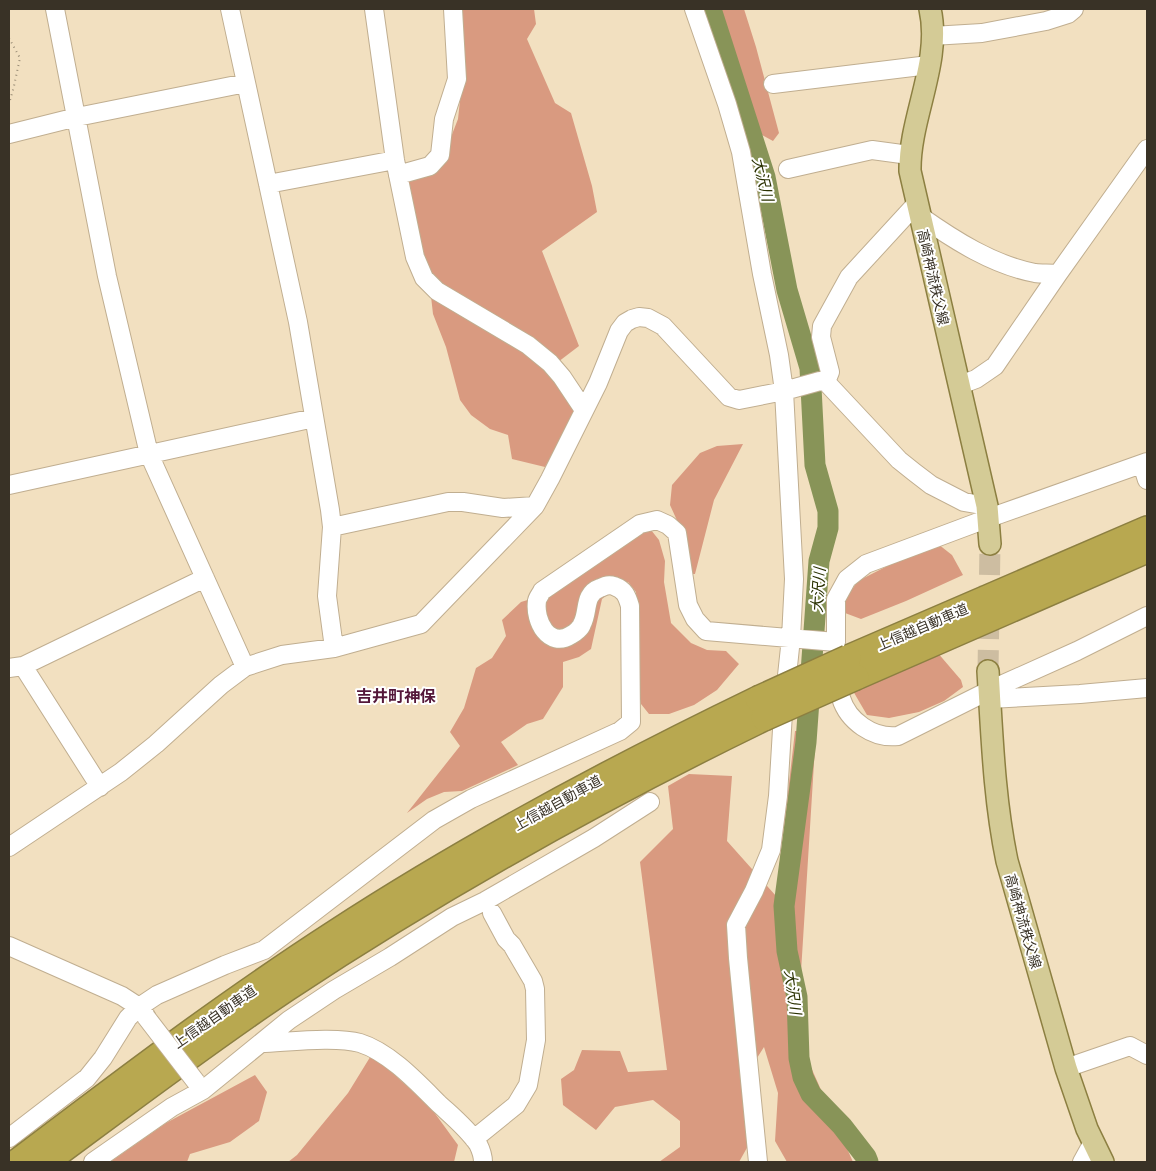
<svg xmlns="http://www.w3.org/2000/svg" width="1156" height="1171" viewBox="0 0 1156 1171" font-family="Literata,'Noto Sans JP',serif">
	<rect width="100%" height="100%" fill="#f2e0c0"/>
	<path fill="#d99a80" d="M458,9H534L536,24L527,39L555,103L571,113L592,186L597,212L542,251L579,346L558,362L577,409L545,467L512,459L508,435L490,429L471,415L460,400L446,347L433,314L428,270L406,180L439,168L458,119L465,54Z
		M716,9H744L756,47L779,133L773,141L762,135Z
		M743,444L714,500L695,574H688L680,527L670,505L672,485L700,453L717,446Z
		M639,529L651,530L659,540L665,561L664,582L671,623L691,643L707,650L726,651L739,664L717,690L694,705L669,714H649L641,704L639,694L636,592L628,582L622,583L602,599L591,649L579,657L563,662V687L543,719L527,724L501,742L518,765L462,791L444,792L427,799L407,813L460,746L450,732L464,708L476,668L492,658L506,636L502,620L521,602L547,594Z
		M938,544L952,555L963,575L906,601L861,619L837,610L858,581L901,559Z
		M937,652L961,680L963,687L944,701L919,712L889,718L867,715L853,691Z
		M795,731H816L801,972L806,1056L853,1162H787L775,1141L778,1093L764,1047L757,1058L748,1146L739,1162H659L680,1147V1121L653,1100L615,1107L596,1130L563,1105L561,1079L574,1070L582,1050L620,1051L628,1072L667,1070L640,862L673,829L668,786L689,774L732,776L727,841L776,896Z
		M372,1054L431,1108L458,1145L454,1162H288L297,1155L348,1093Z
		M255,1075L267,1092L259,1121L230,1142L190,1154L187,1162H110L166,1123Z"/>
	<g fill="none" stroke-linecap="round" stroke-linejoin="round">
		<path stroke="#889458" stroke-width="21" d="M711,9L765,177L787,290L810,368L815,465L828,511V528L819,561L806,742L784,906L787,951L797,997L799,1058L803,1077L811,1094L842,1126L866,1157L868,1162"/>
		<path stroke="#cdbda1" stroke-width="21" stroke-dasharray="21 11" stroke-linecap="butt" d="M988,671L990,544"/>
		<defs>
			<path id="minor" d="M55,9L107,276L149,454L245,667
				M230,9L298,322L330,510L332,527L327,596L334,648
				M374,9L395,160L415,257L424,278L437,291L528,345L550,363L562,377L584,410
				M694,9L727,104L741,152L762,274L779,355L784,391L794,579L791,638L783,713L778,796L771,850L754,891L736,925L738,958L758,1162
				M932,36L982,33L1046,21L1068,14L1074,9
				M773,84L929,65
				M9,134L77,117L246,83
				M788,169L872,150L909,155
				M398,175L430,166L440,155L444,119L457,79L453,9
				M268,184L395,160
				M920,216C954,240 993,265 1035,273C1042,274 1050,273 1058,274
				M826,382L830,372L821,337L822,326L849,277L917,203
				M960,385L976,379L995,366L1058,274L1147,149
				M1142,464L1147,480
				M9,485L314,418
				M332,527L448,502H463L503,508L535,506
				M23,666L100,787
				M9,668L23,666L205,578
				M841,698C848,721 873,739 898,736L990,690L1077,651L1147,616
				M990,699L1080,694L1147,688
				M9,847L121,772L156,744L221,685L245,667L282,655L334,648L421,624L535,506L550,479L598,383L619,331L625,323L632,319L639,317L648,318L663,326L729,397L739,400L784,391L820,381L826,382L899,460L914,472L931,485L964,502L987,506
				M9,946L122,996L139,1007L146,1016
				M261,1043C288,1042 336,1036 360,1043C389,1052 417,1082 438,1103C452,1116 467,1128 478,1144C481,1150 483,1156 483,1162
				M1066,1068L1130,1046L1147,1055
				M9,1138L87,1078L103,1058L128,1018L139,1007L157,995L225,965L264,950L434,820L471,799L620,731L631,722L630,606C627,596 625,590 614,586C608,584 605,586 600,588C583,594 589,612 582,624C581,628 575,633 571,635C549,649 534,621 537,601C537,598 541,594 542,591L640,524L657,520L668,525L677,533L688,605L695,619L706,631L836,642V599L847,579L866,564L989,518L1147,462
				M474,1139L516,1105L528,1085L536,1040L535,989L533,981L512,945L506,939L492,913
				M93,1162L172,1107L203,1090L289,1020L334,990L390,957L452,917L485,901L594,838L650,802
				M1082,1162L1093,1142"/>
			<path id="major" d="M930,9C942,62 909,118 910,171L987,506L990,544
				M988,671C992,735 994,799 1007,861L1066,1068L1087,1129L1103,1162"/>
			<path id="highway" d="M848,658L1147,529
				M856,677L1147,550
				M17,1162C121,1083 225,1004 335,933C470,845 613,769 758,699
				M46,1162C126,1103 205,1043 287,988C440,887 599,798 764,718"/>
		</defs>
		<use href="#minor" stroke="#c0ae90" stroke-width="20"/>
		<use href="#major" stroke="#8c7f41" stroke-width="24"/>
		<use href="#highway" stroke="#8c7f41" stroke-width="28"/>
		<path stroke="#9b8e77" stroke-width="2" stroke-dasharray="1 4" stroke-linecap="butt" d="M9,38L20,58L14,86L9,104"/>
		<use href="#minor" stroke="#fff" stroke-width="18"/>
		<use href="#major" stroke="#d4cb96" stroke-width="21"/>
		<use href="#highway" stroke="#b8a850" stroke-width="25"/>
		<defs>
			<path id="minor-bridge" d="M146,1017L196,1082"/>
			<path id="highway-bridge" d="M758,699L848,658
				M764,718L856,677"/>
		</defs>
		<use href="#minor-bridge" stroke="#c0ae90" stroke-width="20" stroke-linecap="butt"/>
		<use href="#highway-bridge" stroke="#8c7f41" stroke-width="28" stroke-linecap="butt"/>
		<use href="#minor-bridge" stroke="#fff" stroke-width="18"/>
		<use href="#highway-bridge" stroke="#b8a850" stroke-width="25"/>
	</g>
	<g text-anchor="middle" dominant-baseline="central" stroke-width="4" stroke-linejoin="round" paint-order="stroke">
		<g font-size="14" fill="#393226" stroke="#fff">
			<text transform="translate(934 277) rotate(77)">高崎神流秩父線</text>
			<text transform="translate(922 626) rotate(-23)">上信越自動車道</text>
			<text transform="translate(557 802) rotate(-29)">上信越自動車道</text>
			<text transform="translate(1024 921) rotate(74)">高崎神流秩父線</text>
			<text transform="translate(214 1016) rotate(-35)">上信越自動車道</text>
		</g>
		<g font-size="15" font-style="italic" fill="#293000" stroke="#fff">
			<text transform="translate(764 179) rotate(76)">大沢川</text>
			<text transform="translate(817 590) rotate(-86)">大沢川</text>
			<text transform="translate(794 992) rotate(82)">大沢川</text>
		</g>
		<g font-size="16" font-weight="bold" fill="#54173a" stroke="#fff">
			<text x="396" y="695">吉井町神保</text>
		</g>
	</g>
	<rect width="1156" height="1171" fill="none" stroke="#393226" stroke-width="20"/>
</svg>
